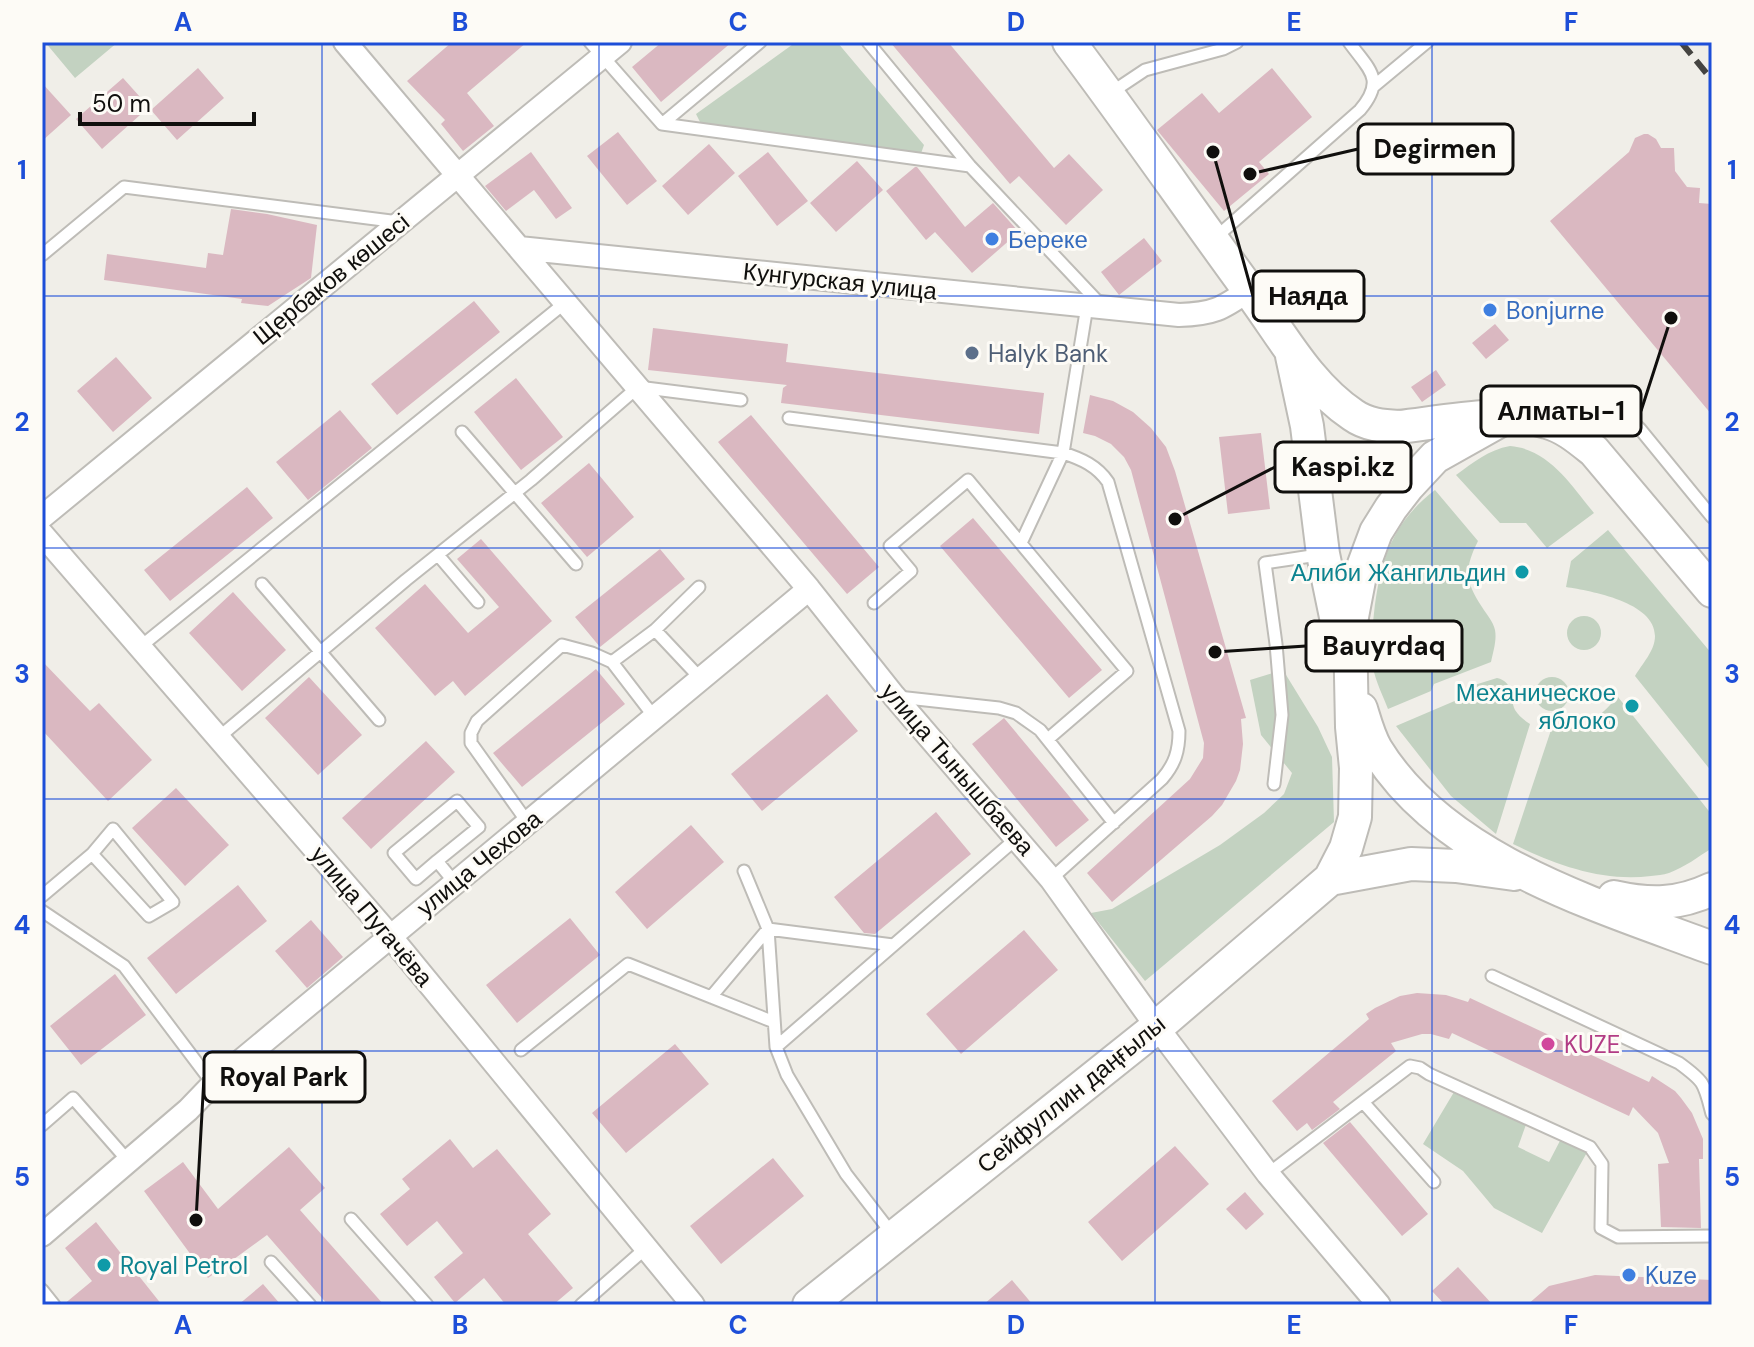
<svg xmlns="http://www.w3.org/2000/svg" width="1754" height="1347" viewBox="0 0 1754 1347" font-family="'DM Sans',sans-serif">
	<rect width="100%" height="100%" fill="#f0eee8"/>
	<path fill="#c3d2c1" d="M45,42H118L75,78Z
		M796,42H837L924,145L919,159L704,130L696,114Z
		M1510,446C1549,449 1571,485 1594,513L1547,548L1526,523H1500L1456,475C1474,462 1488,450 1510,446Z
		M1435,490L1478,541C1464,569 1465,581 1482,607C1487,615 1493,621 1495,630C1497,640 1493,652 1491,662L1434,684L1431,691L1388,709C1383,696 1376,682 1373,668C1370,650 1372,631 1374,613C1380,561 1392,523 1435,490Z
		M1608,530L1712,654V772L1635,676C1642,664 1655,651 1655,636C1655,602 1591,591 1566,587L1571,561Z
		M1567 633a17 17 0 1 1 34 0a17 17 0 1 1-34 0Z
		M1283,670L1318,727L1332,757L1334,822L1145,981L1091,913L1112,909L1220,845L1264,813L1284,794L1292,773L1261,735L1250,680Z
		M1535 694a17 17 0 1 1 34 0a17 17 0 1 1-34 0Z
		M1497,678C1514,682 1509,696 1515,710C1519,716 1524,720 1530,724L1496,834L1451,796L1396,726L1464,697L1468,687Z
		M1618,697L1712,815V848C1698,857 1685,867 1669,873C1663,875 1657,875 1651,876C1602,882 1556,865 1513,844L1552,727C1588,730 1593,722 1618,697Z
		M1457,1087L1528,1119L1518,1147L1549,1162L1563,1135L1590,1147L1542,1233L1494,1208L1463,1171L1423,1144Z"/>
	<path fill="#dab8c1" d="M452,42H527L467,93L494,126L463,151L441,124L445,120L407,81Z
		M662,42H732L661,102L632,67Z
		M890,42H948L1054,168L1069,154L1103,190L1066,225L1019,176L1010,184Z
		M198,68L224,98L177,140L151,110Z
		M1272,68L1312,117L1259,162L1269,174L1224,211L1157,130L1202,93L1219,113Z
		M123,78L149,107L102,149L76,119Z
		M42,83L71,115L42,141Z
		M618,132L657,181L627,205L587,156Z
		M1644,134H1648L1656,139L1661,148H1674L1675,171L1687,187L1700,188L1699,203L1712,204V415L1550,221L1629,152L1635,138Z
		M709,144L735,173L688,215L662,186Z
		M531,152L572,208L556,219L534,190L506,211L485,186Z
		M768,152L808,201L777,226L738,176Z
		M857,161L883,190L836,232L810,203Z
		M915,167H917L965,227L993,203L1019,232L972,273L935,232L926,240L886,191Z
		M231,209L267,214L317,225L311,278L268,306L241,303L242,299L104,280L107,254L206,268L208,253L223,255Z
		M1144,238L1162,261L1119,295L1101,272Z
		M474,301L500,332L397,415L371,384Z
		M1495,324L1509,340L1486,359L1472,343Z
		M653,328L788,344L786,362L1044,393L1039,434L781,403L783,388L787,385L648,370Z
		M116,357L152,398L113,432L77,391Z
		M1436,370L1446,385L1422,402L1411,387Z
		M516,378L563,437L521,470L474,412Z
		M1090,395L1113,401L1133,412L1151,428L1166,447L1175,471L1246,718L1241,719L1243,744L1240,770L1236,781L1222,805L1212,816L1112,902L1087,873L1190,779L1203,758L1204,743L1131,470L1124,457L1111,444L1095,436L1083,433Z
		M340,410L372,448L308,500L276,462Z
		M751,415L879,567L847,594L718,442Z
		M1261,433L1270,509L1228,514L1219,437Z
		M589,463L634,517L587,557L541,503Z
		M247,487L273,518L170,601L144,570Z
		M973,518L1102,670L1069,698L940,546Z
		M481,539L552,621L465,696L453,681L435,696L375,628L425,584L468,633L499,607L457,559Z
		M660,549L685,579L600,647L575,617Z
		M233,592L286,650L242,691L189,633Z
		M42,661L90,711L99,703L152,760L108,801L42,730Z
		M596,669L625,704L522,787L493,753Z
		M309,677L362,735L318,775L265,718Z
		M827,694L858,731L762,811L731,774Z
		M1004,718L1089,820L1056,847L972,744Z
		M426,741L455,772L371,849L342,818Z
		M176,788L229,845L185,886L132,828Z
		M936,812L971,854L875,934L864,933L834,897Z
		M691,825L724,862L647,929L615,892Z
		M238,885L267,921L176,994L147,958Z
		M570,918L600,955L517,1023L486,985Z
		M311,920L343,957L307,988L275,951Z
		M1024,930L1058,970L961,1054L926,1014Z
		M115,974L146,1015L81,1065L50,1026Z
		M1417,993L1446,995L1468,1002L1470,998L1649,1082L1652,1076L1675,1091L1681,1098L1692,1113L1703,1139V1159H1699L1701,1228L1661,1227L1658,1164L1669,1163L1658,1133L1633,1107L1629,1116L1452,1033L1449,1039L1431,1034H1422L1391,1043L1396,1051L1333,1102L1340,1109L1312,1130L1307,1123L1297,1131L1272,1101L1369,1019L1366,1014L1375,1008L1400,996Z
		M675,1044L709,1084L626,1153L592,1113Z
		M1350,1122L1428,1214L1402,1236L1323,1143Z
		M450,1139L473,1168L497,1149L551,1214L528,1234L573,1288L553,1305H506L484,1278L455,1303L434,1277L463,1253L437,1221L407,1246L380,1214L410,1189L402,1179Z
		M1175,1146L1209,1184L1122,1261L1088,1222Z
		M289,1147L325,1188L300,1210L384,1305H328L267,1235L208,1278L144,1191L183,1162L218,1209Z
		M773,1158L804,1196L721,1264L690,1226Z
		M1245,1192L1264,1214L1246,1230L1226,1209Z
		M96,1222L162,1305H63L92,1281L65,1248Z
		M1458,1267L1493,1305H1445L1432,1291Z
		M1595,1275L1712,1280V1305H1527L1549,1286Z
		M1012,1280L1033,1305H983Z
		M263,1284L281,1305H238Z"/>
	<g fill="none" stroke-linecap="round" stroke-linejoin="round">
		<defs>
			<path id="service" d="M590,42L662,124L970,166
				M868,42L970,166L1100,304
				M1374,86L1427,42
				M1109,94L1145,70L1223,49L1237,42
				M662,124L760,42
				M1214,239L1360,110C1386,79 1369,70 1349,42
				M42,255L124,187L399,222
				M1543,411C1587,404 1607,394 1640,429L1712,517
				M789,418L1063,453C1082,459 1097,466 1108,482L1179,731C1179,751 1175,764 1162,779L1051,879
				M462,432L576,564
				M1021,543L1063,453L1087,306
				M438,555L478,602
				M262,584L379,720
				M874,603L911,571L890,546L968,480L1127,671L1048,739
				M655,630L701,679
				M140,647L566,302
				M612,662L655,718
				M898,697L999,708L1016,713L1040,730L1114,823
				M218,738L406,580L531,480L638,387L741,400
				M1274,784L1282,715L1276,644L1265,563L1318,555
				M528,823L471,743V733L477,721L562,645L592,653L612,662L655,630L699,587
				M437,861L479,827L457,801L394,853L416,879L437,861L455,883
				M744,871L768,929L776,1047L787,1075L846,1174L893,1235
				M42,896L92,854L113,829L173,902L149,916L92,854
				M42,911L124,966L213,1084
				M1492,976L1679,1063C1705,1082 1704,1083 1712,1114
				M711,997L768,929L893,945
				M776,1047L1017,838
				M521,1050L628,964L774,1022
				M1363,1102L1434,1182
				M42,1125L73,1098L129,1162
				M1268,1174L1410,1066L1420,1068L1429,1074L1590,1147L1602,1164L1601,1228L1618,1237L1712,1236
				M351,1219L427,1305
				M271,1262L310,1305
				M42,1290L54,1305
				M581,1305L646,1248"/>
			<path id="minor" d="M345,42L519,248L1179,315C1213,314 1222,309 1249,290
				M519,248L809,589L894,696L1051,879L1157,1027L1268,1174L1379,1305
				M42,517L620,42
				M42,534L390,936L693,1305
				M42,1235L188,1110L213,1084L809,589"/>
			<path id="secondary" d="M1069,42C1130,123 1188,207 1248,289C1281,333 1307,384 1353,415C1367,425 1383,426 1399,427C1443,422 1506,409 1547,422C1565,427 1579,439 1594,451L1712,591
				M1292,356L1307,426L1323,554L1341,641
				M1361,709C1365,722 1369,737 1376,749C1444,860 1597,905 1712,948
				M1330,879L1411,864L1456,866L1514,874
				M1614,897C1650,905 1678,905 1712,889
				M809,1305L1157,1027L1330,879L1346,848L1355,817L1356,768L1352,727L1350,627L1360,575L1376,532L1391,508L1408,486L1435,457L1508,416"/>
		</defs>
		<use href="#service" stroke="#bebcb7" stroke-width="15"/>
		<use href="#minor" stroke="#bebcb7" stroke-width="26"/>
		<use href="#secondary" stroke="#bebcb7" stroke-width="36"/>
		<use href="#service" stroke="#fff" stroke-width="11"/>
		<use href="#minor" stroke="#fff" stroke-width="22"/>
		<use href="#secondary" stroke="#fff" stroke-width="32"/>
		<path stroke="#454441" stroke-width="6" stroke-dasharray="16 8" stroke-linecap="butt" d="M1681,42L1712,80"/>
	</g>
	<path fill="none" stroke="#1d4ed8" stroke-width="2" stroke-opacity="0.55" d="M322,42V1305M599,42V1305M877,42V1305M1155,42V1305M1432,42V1305M42,296H1712M42,548H1712M42,799H1712M42,1051H1712"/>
	<g fill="#3f7fe0" stroke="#fdfbf6" stroke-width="3">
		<circle cx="992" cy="239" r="8"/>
		<circle cx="1490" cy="310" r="8"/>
		<circle cx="1629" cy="1275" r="8"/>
	</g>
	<circle fill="#5c6f8a" stroke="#fdfbf6" stroke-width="3" cx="972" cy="353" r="8"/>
	<g fill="#0f9aa8" stroke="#fdfbf6" stroke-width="3">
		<circle cx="1522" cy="572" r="8"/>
		<circle cx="1632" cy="706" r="8"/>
		<circle cx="104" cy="1265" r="8"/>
	</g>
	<circle fill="#d1479c" stroke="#fdfbf6" stroke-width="3" cx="1548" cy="1044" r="8"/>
	<g text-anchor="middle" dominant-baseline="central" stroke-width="6" stroke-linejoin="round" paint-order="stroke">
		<g font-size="24" fill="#366cbe" stroke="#fdfbf6" text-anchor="start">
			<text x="1008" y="239">Береке</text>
			<text x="1506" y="310">Bonjurne</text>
			<text x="1645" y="1275">Kuze</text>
		</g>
		<g font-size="24" fill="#100f0d" stroke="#fdfbf6">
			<text transform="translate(331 279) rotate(-39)">Щербаков көшесі</text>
			<text transform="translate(840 281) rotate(6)">Кунгурская улица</text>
			<text transform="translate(958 769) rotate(49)">улица Тынышбаева</text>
			<text transform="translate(479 863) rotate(-39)">улица Чехова</text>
			<text transform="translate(372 916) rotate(50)">улица Пугачёва</text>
			<text transform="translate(1071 1094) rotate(-39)">Сейфуллин даңғылы</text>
		</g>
		<g font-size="24" fill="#4e5e75" stroke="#fdfbf6" text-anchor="start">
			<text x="988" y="353">Halyk Bank</text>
		</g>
		<g font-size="24" fill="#0d838f" stroke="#fdfbf6" text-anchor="end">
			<text x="1506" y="572">Алиби Жангильдин</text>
			<text x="1616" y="692">Механическое<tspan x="1616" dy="28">яблоко</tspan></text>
			<text x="120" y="1265" text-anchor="start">Royal Petrol</text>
		</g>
		<g font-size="24" fill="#b23c85" stroke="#fdfbf6" text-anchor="start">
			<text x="1564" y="1044">KUZE</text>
		</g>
	</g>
	<path fill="none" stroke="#100f0d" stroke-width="3" d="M1250 174L1358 149M1213 152L1253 296M1671 318L1641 411M1175 519L1275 467M1215 652L1306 646M196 1220L204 1077"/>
	<g fill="#100f0d" stroke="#fdfbf6" stroke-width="3">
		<circle cx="1250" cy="174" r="8"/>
		<circle cx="1213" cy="152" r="8"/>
		<circle cx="1671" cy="318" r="8"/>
		<circle cx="1175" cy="519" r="8"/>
		<circle cx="1215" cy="652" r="8"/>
		<circle cx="196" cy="1220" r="8"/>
	</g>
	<g fill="#fdfbf6" stroke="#100f0d" stroke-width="3">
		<rect x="1358" y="124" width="155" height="50" rx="8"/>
		<rect x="1253" y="271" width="111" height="50" rx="8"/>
		<rect x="1481" y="386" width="160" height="50" rx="8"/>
		<rect x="1275" y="442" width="136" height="50" rx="8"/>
		<rect x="1306" y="621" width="156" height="50" rx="8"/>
		<rect x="204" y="1052" width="161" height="50" rx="8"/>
	</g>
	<g font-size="26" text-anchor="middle" font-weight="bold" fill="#100f0d">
		<text x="1435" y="158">Degirmen</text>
		<text x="1308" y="305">Наяда</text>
		<text x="1561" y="420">Алматы-1</text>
		<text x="1343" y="476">Kaspi.kz</text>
		<text x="1384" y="655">Bauyrdaq</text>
		<text x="284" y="1086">Royal Park</text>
	</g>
	<rect width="1754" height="1347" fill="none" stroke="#fdfbf6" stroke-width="88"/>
	<path d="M80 112v12h174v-12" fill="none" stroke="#100f0d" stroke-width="4"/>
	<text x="92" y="112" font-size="24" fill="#100f0d" stroke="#fdfbf6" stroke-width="6" paint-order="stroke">50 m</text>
	<rect x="44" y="44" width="1666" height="1259" fill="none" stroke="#1d4ed8" stroke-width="3"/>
	<g font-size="26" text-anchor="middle" font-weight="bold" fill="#1d4ed8">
		<text x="183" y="31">A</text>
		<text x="460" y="31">B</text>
		<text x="738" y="31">C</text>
		<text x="1016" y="31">D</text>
		<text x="1294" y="31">E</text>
		<text x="1571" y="31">F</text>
		<text x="22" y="179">1</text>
		<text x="1732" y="179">1</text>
		<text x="22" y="431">2</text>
		<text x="1732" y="431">2</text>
		<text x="22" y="683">3</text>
		<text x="1732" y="683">3</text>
		<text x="22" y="934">4</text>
		<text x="1732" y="934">4</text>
		<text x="22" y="1186">5</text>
		<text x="1732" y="1186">5</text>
		<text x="183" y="1334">A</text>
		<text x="460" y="1334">B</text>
		<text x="738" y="1334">C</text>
		<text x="1016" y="1334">D</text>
		<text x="1294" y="1334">E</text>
		<text x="1571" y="1334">F</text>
	</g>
</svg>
